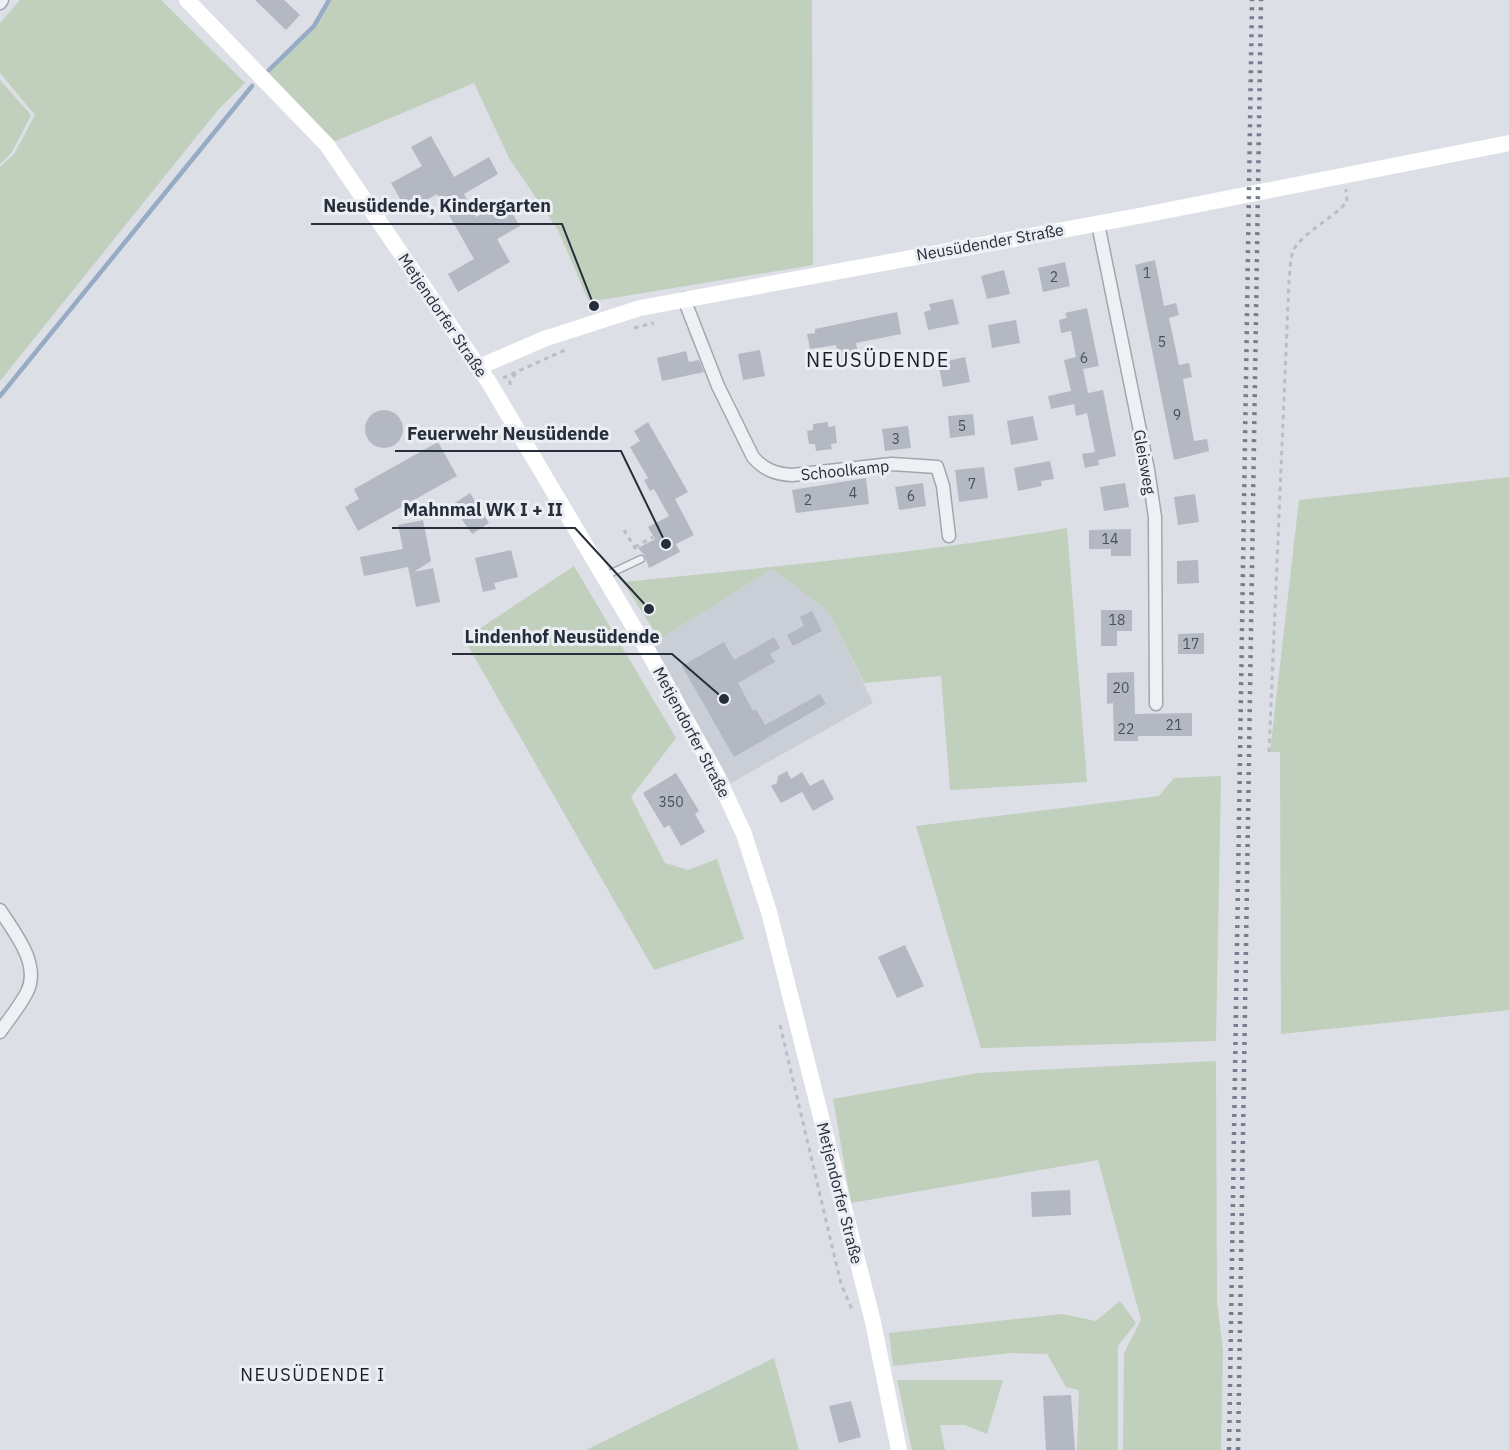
<svg xmlns="http://www.w3.org/2000/svg" width="1509" height="1450" viewBox="0 0 1509 1450" font-family="'IBM Plex Sans',sans-serif">
	<rect width="100%" height="100%" fill="#dcdfe5"/>
	<path fill="#caced7" d="M772,569L828,611L873,703L731,783L652,644Z"/>
	<path fill="#c1cfbd" d="M20,0H161L245,83L218,110L0,381V167L14,154L35,115L0,73V23Z
		M329,0H812L813,265L589,302L558,230L509,158L474,83L333,142L266,70L314,26Z
		M0,80L31,115L12,152L0,164Z
		M1509,477V1010L1281,1034L1280,752H1270L1299,500Z
		M1067,528L1087,782L950,790L941,676L864,683L828,611L772,569L652,644L654,631L623,582C771,567 919,553 1067,528Z
		M574,566L676,738L631,797L665,863L688,870L717,859L744,939L654,970L464,639Z
		M1221,776L1216,1041L981,1048L916,826L1159,796L1174,778Z
		M1216,1061L1217,1302L1223,1350L1221,1450H1123L1124,1353L1141,1320L1098,1160L851,1203L833,1099L978,1073Z
		M1120,1301L1136,1323L1118,1346V1450H1077L1079,1390L1066,1387L1047,1354L1011,1353L893,1366L889,1333L1062,1314L1096,1321Z
		M774,1358L799,1450H586Z
		M897,1380H1003L987,1434L965,1425H940L945,1450H912Z"/>
	<g fill="none" stroke-linecap="round" stroke-linejoin="round">
		<path stroke="#97abc5" stroke-width="4.5" d="M269,70L314,26L329,0
			M0,396L252,86"/>
	</g>
	<path fill="#b3b8c2" d="M255,0H284L300,15L286,30Z
		M431,136L454,177L489,157L498,174L464,194L476,217L504,200L520,226L497,239L510,262L458,292L448,274L474,259L437,194L407,211L391,183L422,166L411,147Z
		M1155,260L1164,306L1176,303L1179,315L1169,318L1179,365L1189,363L1192,377L1183,379L1194,441L1207,439L1209,451L1174,460L1135,265Z
		M1065,262L1070,286L1043,292L1038,268Z
		M1004,270L1010,294L987,299L981,276Z
		M953,299L959,324L928,330L924,312L931,310L929,304Z
		M1087,308L1099,366L1083,369L1088,393L1103,390L1116,456L1098,460L1099,465L1085,468L1082,454L1095,452L1087,413L1076,416L1074,404L1051,409L1048,396L1071,391L1064,360L1076,357L1071,331L1061,333L1059,320L1067,318L1065,313Z
		M897,312L901,334L856,343L860,361L840,365L836,345L810,349L807,334L815,333V329Z
		M1016,320L1020,343L992,348L988,325Z
		M760,350L765,376L743,380L738,354Z
		M686,351L689,362L699,360L704,372L662,381L657,358Z
		M965,357L970,382L943,387L938,363Z
		M365 429a19 19 0 1 1 38 0a19 19 0 1 1-38 0Z
		M973,414L975,435L950,438L948,416Z
		M1033,416L1038,440L1011,445L1007,421Z
		M648,422L688,492L675,499L694,535L676,544L680,552L649,568L645,556L638,548L655,539L648,527L669,516L654,489L650,491L644,480L648,478L630,447L640,441L634,431Z
		M828,422V427L835,426L837,443L831,444L832,449L816,451L815,444H809L807,431L813,430V424Z
		M908,426L911,448L885,451L882,429Z
		M438,442L457,476L358,531L345,507L359,499L354,489Z
		M1050,461L1054,479L1041,481L1042,486L1018,491L1014,468Z
		M984,467L988,498L959,502L955,470Z
		M866,478L869,504L796,513L792,490Z
		M923,483L926,506L899,510L895,487Z
		M1125,483L1129,507L1104,511L1100,487Z
		M470,493L489,523L472,534L452,505Z
		M1195,494L1199,522L1178,525L1174,497Z
		M423,520L431,561L414,572L433,568L440,602L416,607L408,567L364,576L360,557L403,549L398,525Z
		M1131,529V556H1111V549H1089V530Z
		M511,550L518,577L494,583L496,589L483,592L475,558Z
		M1198,560L1199,583L1177,584V561Z
		M1101,610H1132V631H1117V646H1101Z
		M812,611L822,631L793,646L787,635L804,626L800,617Z
		M1204,633V654H1178V634Z
		M774,637L780,648L770,654L775,662L738,683L753,711L756,709L765,725L820,694L826,704L734,757L682,666L724,642L734,660Z
		M1134,672L1135,714L1192,713V736H1138V741H1114L1113,703L1107,704V673Z
		M787,771L791,779L802,772L810,786L823,779L834,799L813,811L802,792L781,803L771,786L777,783L778,776Z
		M676,773L699,811L695,814L705,832L681,846L669,825L664,828L643,793Z
		M905,945L924,986L897,998L878,957Z
		M1070,1190L1071,1215L1032,1217L1031,1192Z
		M1071,1395L1075,1450H1046L1043,1396Z
		M851,1401L861,1437L839,1443L829,1406Z"/>
	<g fill="none" stroke-linecap="round" stroke-linejoin="round">
		<defs>
			<path id="lane" d="M605,576L641,559"/>
			<path id="street" d="M0,3L2,0
				M1098,224L1148,470L1155,517L1156,704
				M684,299L718,386L753,457C764,470 776,474 792,475L892,464L937,467L943,486L949,536
				M0,910C14,932 41,964 27,992C20,1006 9,1019 0,1032"/>
		</defs>
		<use href="#lane" stroke="#a2a6af" stroke-width="9"/>
		<use href="#street" stroke="#a2a6af" stroke-width="15"/>
		<path stroke="#babdc4" stroke-width="3" stroke-dasharray="4.5 4.5" stroke-linecap="butt" d="M634,328L654,323
			M503,378L565,350
			M510,385V381L516,373
			M624,530L637,551
			M635,547L653,537
			M1269,752L1289,281C1290,272 1290,259 1293,251C1300,235 1334,217 1347,202L1346,189
			M780,1025L841,1284L853,1312"/>
		<use href="#lane" stroke="#eef0f4" stroke-width="6"/>
		<use href="#street" stroke="#eef0f4" stroke-width="12"/>
		<path stroke="#fff" stroke-width="16" d="M187,0L327,145L490,384L645,646L716,774L744,834L769,912L873,1322L899,1450
			M479,367L544,339L640,308L1144,215L1509,143"/>
		<path stroke="#767e8e" stroke-width="4.5" stroke-dasharray="3 6" stroke-linecap="butt" d="M1229,1450L1252,0
			M1238,1450L1261,0"/>
	</g>
	<g text-anchor="middle" dominant-baseline="central" stroke-width="6" stroke-linejoin="round" paint-order="stroke">
		<g font-size="14" fill="#49505d">
			<text x="1147" y="273">1</text>
			<text x="1054" y="277">2</text>
			<text x="1162" y="342">5</text>
			<text x="1084" y="358">6</text>
			<text x="1177" y="415">9</text>
			<text x="962" y="426">5</text>
			<text x="896" y="439">3</text>
			<text x="972" y="484">7</text>
			<text x="853" y="493">4</text>
			<text x="911" y="496">6</text>
			<text x="808" y="500">2</text>
			<text x="1110" y="539">14</text>
			<text x="1117" y="620">18</text>
			<text x="1191" y="644">17</text>
			<text x="1121" y="688">20</text>
			<text x="1174" y="725">21</text>
			<text x="1126" y="729">22</text>
			<text x="671" y="802">350</text>
		</g>
		<g font-size="16" fill="#262d3b" stroke="#ebeef3">
			<text transform="translate(990 242) rotate(-10)">Neusüdender Straße</text>
			<text transform="translate(443 315) rotate(56)">Metjendorfer Straße</text>
			<text transform="translate(1145 462) rotate(80)">Gleisweg</text>
			<text transform="translate(845 470) rotate(-6)">Schoolkamp</text>
			<text transform="translate(692 732) rotate(62)">Metjendorfer Straße</text>
			<text transform="translate(840 1193) rotate(76)">Metjendorfer Straße</text>
		</g>
		<g font-size="18" letter-spacing="1.5" fill="#191e2c" stroke="#ebeef3">
			<text x="313" y="1374">NEUSÜDENDE I</text>
		</g>
		<g font-size="20" letter-spacing="1.5" fill="#191e2c" stroke="#ebeef3">
			<text x="878" y="359">NEUSÜDENDE</text>
		</g>
	</g>
	<path fill="none" stroke="#262d3b" stroke-width="2" d="M594 306L562 224H311M666 544L621 451H395M649 609L575 528H392M724 699L672 654H452"/>
	<g fill="#262d3b" stroke="#ebeef3" stroke-width="2">
		<circle cx="594" cy="306" r="6"/>
		<circle cx="666" cy="544" r="6"/>
		<circle cx="649" cy="609" r="6"/>
		<circle cx="724" cy="699" r="6"/>
	</g>
	<g font-size="18" text-anchor="middle" font-weight="bold" fill="#262d3b" stroke="#ebeef3" stroke-width="6" stroke-linejoin="round" paint-order="stroke">
		<text x="437" y="212">Neusüdende, Kindergarten</text>
		<text x="508" y="440">Feuerwehr Neusüdende</text>
		<text x="483" y="516">Mahnmal WK I + II</text>
		<text x="562" y="643">Lindenhof Neusüdende</text>
	</g>
</svg>
